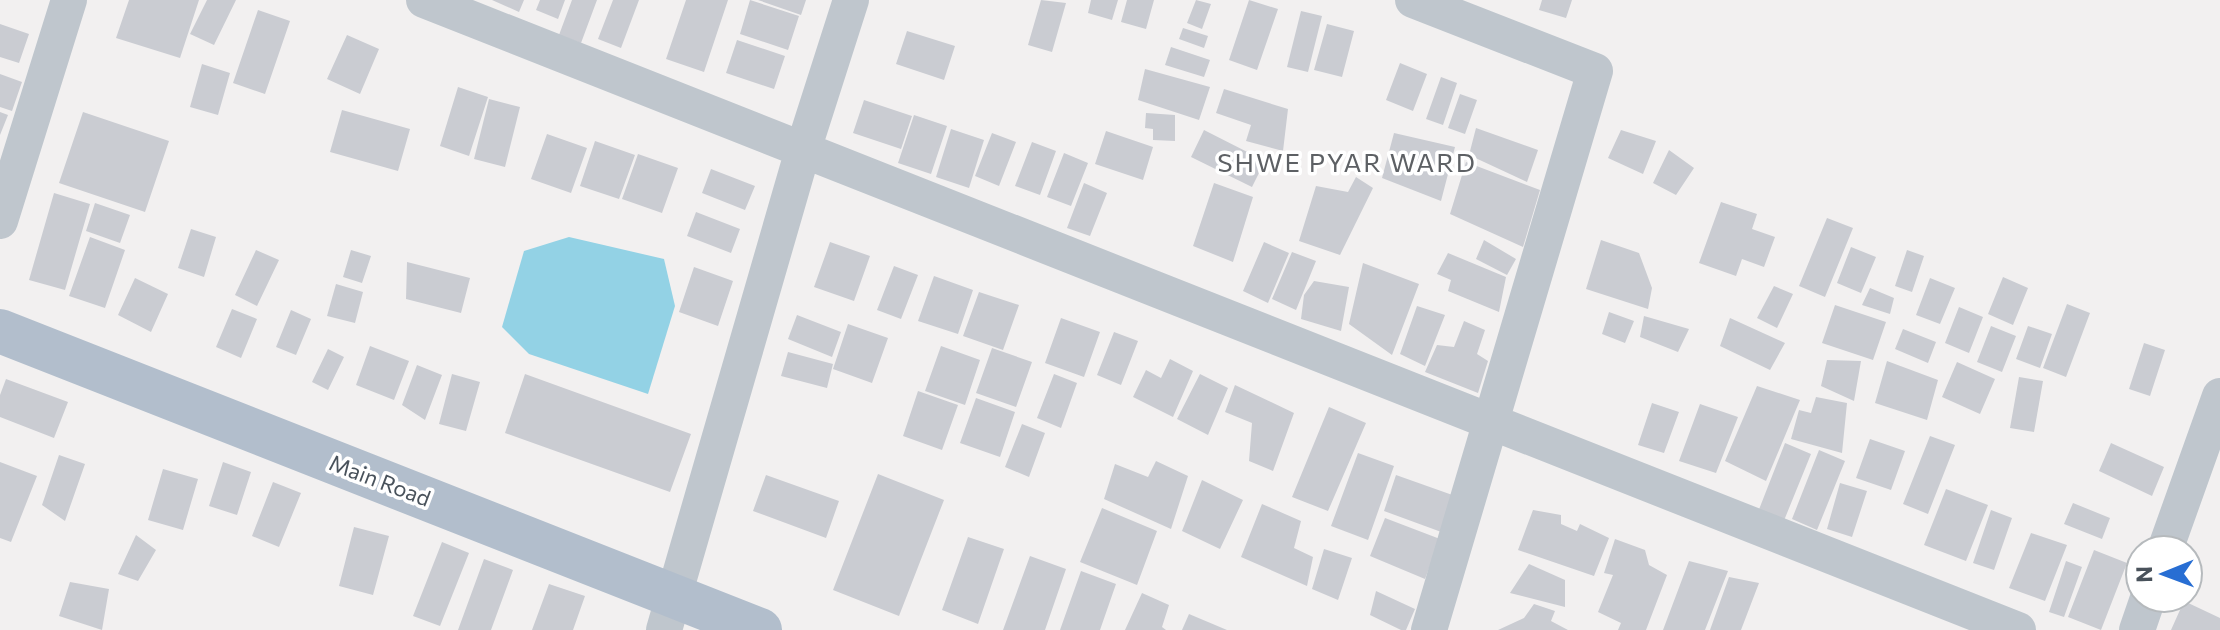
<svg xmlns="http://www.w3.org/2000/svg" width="2220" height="630" viewBox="0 0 2220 630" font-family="Commissioner,sans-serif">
	<rect width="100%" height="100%" fill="#f2f0f0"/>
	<path fill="#93d2e5" d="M569,237L664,259L675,306L648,394L529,354L502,327L524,251Z"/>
	<path fill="#caccd2" d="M129,0H199L180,58L116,38Z
		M207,0H236L214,45L190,34Z
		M492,0H524L519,12Z
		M540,0H565L558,19L536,10Z
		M572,0H597L581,43L559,35Z
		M613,0H639L621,48L598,39Z
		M686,0H728L704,72L666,59Z
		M750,0L799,16L788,50L740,34Z
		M758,0H806L801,15Z
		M1041,0L1066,3L1052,52L1028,45Z
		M1091,0H1118L1112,20L1088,13Z
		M1127,0H1154L1146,29L1121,22Z
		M1196,0L1211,4L1202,29L1187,23Z
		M1249,0L1278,9L1257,70L1229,60Z
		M1542,0H1572L1566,18L1539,10Z
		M258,10L290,21L265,94L233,83Z
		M1301,11L1322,16L1308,72L1287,67Z
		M0,24L29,34L19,63L0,57Z
		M1327,24L1354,31L1342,77L1314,70Z
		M1183,28L1208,36L1204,48L1179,39Z
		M907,31L955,46L944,80L896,64Z
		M347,35L379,49L360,94L327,79Z
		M737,40L785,56L774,89L726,73Z
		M1171,47L1210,60L1204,77L1165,65Z
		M1400,63L1427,74L1413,111L1386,100Z
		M202,64L230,73L218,115L190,107Z
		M1145,69L1210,87L1199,120L1138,100Z
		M0,74L22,82L12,111L0,107Z
		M1441,77L1457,83L1443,125L1426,119Z
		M458,87L488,97L469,156L440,146Z
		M1224,89L1288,109L1283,151L1246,141L1251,125L1216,113Z
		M1460,94L1477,100L1465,134L1448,128Z
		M489,99L520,107L505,167L474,159Z
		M864,100L912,116L901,149L853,133Z
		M342,110L410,129L398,171L330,152Z
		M0,112L8,115L0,135Z
		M83,112L169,141L145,212L59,183Z
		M1146,113L1175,115V141L1153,140V129L1145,128Z
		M914,115L947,126L931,174L898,163Z
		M1476,128L1538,150L1527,182L1469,155Z
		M951,129L984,140L969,188L936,177Z
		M1204,130L1265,161L1252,187L1191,157Z
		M1621,130L1656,141L1643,174L1608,158Z
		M1106,131L1153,147L1143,180L1095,164Z
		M992,133L1016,142L999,186L975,176Z
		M1394,133L1455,147L1441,201L1382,178Z
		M547,134L587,148L571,193L531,179Z
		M595,141L635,155L619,199L580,186Z
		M1032,142L1056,151L1040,195L1015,186Z
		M1669,150L1694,168L1676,195L1653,183Z
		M1064,153L1088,163L1071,206L1047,197Z
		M638,154L678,168L662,213L622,199Z
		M1466,162L1540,190L1523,247L1450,214Z
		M711,169L755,186L745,210L702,193Z
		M1356,177L1373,188L1340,255L1299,241L1316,186L1348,192Z
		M1084,183L1107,193L1090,236L1067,228Z
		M1214,183L1253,197L1233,262L1193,246Z
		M54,193L90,204L65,290L29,280Z
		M1721,202L1757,214L1752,229L1775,237L1764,267L1742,259L1736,276L1699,263Z
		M95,203L130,215L120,243L86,231Z
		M696,212L740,229L731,253L687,236Z
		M1827,218L1853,228L1825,297L1799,286Z
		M191,229L216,237L204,277L178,268Z
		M90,237L125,250L105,308L69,296Z
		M1484,240L1516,259L1507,275L1476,259Z
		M1601,240L1639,253L1652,288L1648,309L1586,289Z
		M830,242L870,256L854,301L814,287Z
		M1264,242L1289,253L1268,303L1243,291Z
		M1851,247L1876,257L1861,293L1837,283Z
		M256,250L279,260L257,306L235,295Z
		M351,250L371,256L362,283L343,277Z
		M1907,250L1924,256L1912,292L1895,286Z
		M1292,252L1316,261L1296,310L1272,299Z
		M1448,253L1506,277L1499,312L1448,291L1451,280L1437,274Z
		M407,262L470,278L461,313L406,299Z
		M1363,263L1419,284L1392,355L1349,324Z
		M894,266L918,275L901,319L877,310Z
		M694,267L733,281L718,326L679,312Z
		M934,276L973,290L958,334L918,321Z
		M2003,277L2028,288L2013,325L1988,314Z
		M135,278L168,294L151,332L118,315Z
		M1930,278L1955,288L1940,324L1916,315Z
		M1314,281L1349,287L1341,331L1301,319L1304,295Z
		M336,284L363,292L355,323L327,316Z
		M1774,286L1793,294L1777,328L1757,318Z
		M1870,288L1894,298L1890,314L1862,305Z
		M979,292L1019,305L1003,350L963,336Z
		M2067,304L2090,313L2066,377L2043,368Z
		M1835,305L1886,322L1873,360L1822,343Z
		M1417,306L1445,315L1425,366L1400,354Z
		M1959,307L1983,317L1969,353L1945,343Z
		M232,309L257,319L241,358L216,347Z
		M291,310L311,319L296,355L276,347Z
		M1609,312L1634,321L1625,343L1602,334Z
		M797,315L841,332L832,357L788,339Z
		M1644,316L1689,329L1678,352L1640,337Z
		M1061,318L1100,332L1084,377L1045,363Z
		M1730,318L1785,343L1770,370L1720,346Z
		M1464,321L1485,330L1477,354L1488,361L1478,393L1425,372L1437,345L1454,347Z
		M848,324L888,338L872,383L833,369Z
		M1991,326L2016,336L2002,372L1977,362Z
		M2028,326L2052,334L2040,368L2016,359Z
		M1903,329L1936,342L1928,363L1895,349Z
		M1114,332L1138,341L1121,385L1097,375Z
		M2144,343L2165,350L2150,396L2129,389Z
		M370,346L409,361L394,400L356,385Z
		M941,346L980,360L965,405L925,391Z
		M992,348L1032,362L1016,407L976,393Z
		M328,349L344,357L328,390L312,382Z
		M788,352L833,364L827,388L781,376Z
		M1170,359L1193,371L1173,417L1133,397L1146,370L1161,378Z
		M1827,360L1861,361L1854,401L1821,386Z
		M1887,361L1938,380L1927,420L1875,403Z
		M1957,362L1995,379L1980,414L1942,397Z
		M417,365L442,375L425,420L402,405Z
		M452,374L480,382L466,431L439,424Z
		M525,374L691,434L670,492L505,433Z
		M1054,374L1077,383L1061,428L1037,418Z
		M1200,374L1228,388L1208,435L1177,419Z
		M2019,377L2043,381L2034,432L2010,428Z
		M6,379L68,402L54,438L0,417V395Z
		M1235,385L1294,413L1273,471L1249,461L1252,423L1225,412Z
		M1757,386L1800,400L1766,481L1725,461Z
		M918,391L958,405L942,450L903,436Z
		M1816,397L1847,403L1842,453L1791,439L1799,410L1811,413Z
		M976,398L1015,412L1000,457L960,443Z
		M1652,403L1679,412L1664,453L1638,445Z
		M1700,404L1738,417L1716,473L1679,461Z
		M1329,407L1366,423L1328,511L1292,497Z
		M1022,424L1045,433L1029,477L1005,467Z
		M1930,436L1955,445L1928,514L1903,504Z
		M1870,439L1905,451L1891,490L1856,478Z
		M1785,443L1811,454L1783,523L1758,512Z
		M2111,443L2164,467L2152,496L2099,471Z
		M1819,450L1845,461L1817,530L1792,519Z
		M1358,453L1394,466L1368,540L1331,526Z
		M59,455L85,464L65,521L42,505Z
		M1156,461L1188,476L1171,529L1104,499L1115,464L1148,477Z
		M0,462L37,476L11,542L0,538Z
		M223,462L251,472L237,515L209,506Z
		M163,469L198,479L183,530L148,520Z
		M878,474L944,500L899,616L833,590Z
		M766,475L839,501L826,538L753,511Z
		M1396,475L1458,497L1444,533L1384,511Z
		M1202,480L1243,500L1220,549L1182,531Z
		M273,482L301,493L279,547L252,536Z
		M1840,483L1867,491L1852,537L1827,529Z
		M1946,489L1988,505L1966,561L1924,545Z
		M2073,503L2110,518L2102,539L2064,524Z
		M1262,504L1301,521L1294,548L1313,557L1307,586L1241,557Z
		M1102,508L1157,531L1137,585L1080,562Z
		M1533,510L1561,515V524L1577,531L1580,524L1609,538L1594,576L1518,550Z
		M1991,510L2012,518L1994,570L1973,563Z
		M1385,518L1440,539L1425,579L1370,556Z
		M354,527L389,536L373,595L339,586Z
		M2031,533L2067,545L2045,601L2009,588Z
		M136,535L156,550L138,581L118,574Z
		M968,537L1004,549L978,624L942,610Z
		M1615,539L1645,550L1649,565L1667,575L1646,630H1618L1621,623L1598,612L1613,575L1604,573Z
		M442,542L469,553L440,626L413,616Z
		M1324,549L1352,558L1338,600L1312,589Z
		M2094,550L2127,563L2101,630L2068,617Z
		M1030,556L1066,569L1045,630H1003Z
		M484,559L513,570L491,630H458Z
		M1689,561L1728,571L1705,630H1663Z
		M2066,561L2082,567L2064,617L2049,612Z
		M1529,564L1565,580V607L1510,593Z
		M1081,571L1116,584L1100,630H1060Z
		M1729,577L1759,583L1741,630H1710Z
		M70,582L109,589L102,630L59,616Z
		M549,584L585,596L573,630H532Z
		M1376,591L1415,609L1406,630H1401L1370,615Z
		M1142,593L1169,605L1162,627L1166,630H1125Z
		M2184,601L2220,618V630H2171Z
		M1534,604L1555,611L1551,621L1568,630H1498L1524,618Z
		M1189,614L1227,630H1182Z"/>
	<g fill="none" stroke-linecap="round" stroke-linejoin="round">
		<path stroke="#bfc6cd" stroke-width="36" d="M424,0L2018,630
			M1413,0L1595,71L1429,630
			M0,221L69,0
			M2165,550L2220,396
			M664,630L803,150L851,0
			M2137,630L2148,598"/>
		<path stroke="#b2becc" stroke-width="44" d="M0,331L760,630"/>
	</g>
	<g text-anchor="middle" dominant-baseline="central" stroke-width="7" stroke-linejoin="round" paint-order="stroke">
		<g font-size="22" fill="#49525b" stroke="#fff">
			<text transform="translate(380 480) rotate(21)">Main Road</text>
		</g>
		<g font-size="26" letter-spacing="2" fill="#5d6064" stroke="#fff">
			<text x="1347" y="161">SHWE PYAR WARD</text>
		</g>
	</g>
	<g transform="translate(2164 574) rotate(269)"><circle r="38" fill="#ffffff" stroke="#b6babd" stroke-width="2"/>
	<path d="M0-6L14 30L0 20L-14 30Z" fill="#286ed3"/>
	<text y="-12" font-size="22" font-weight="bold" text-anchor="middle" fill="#49525b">N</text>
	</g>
</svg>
